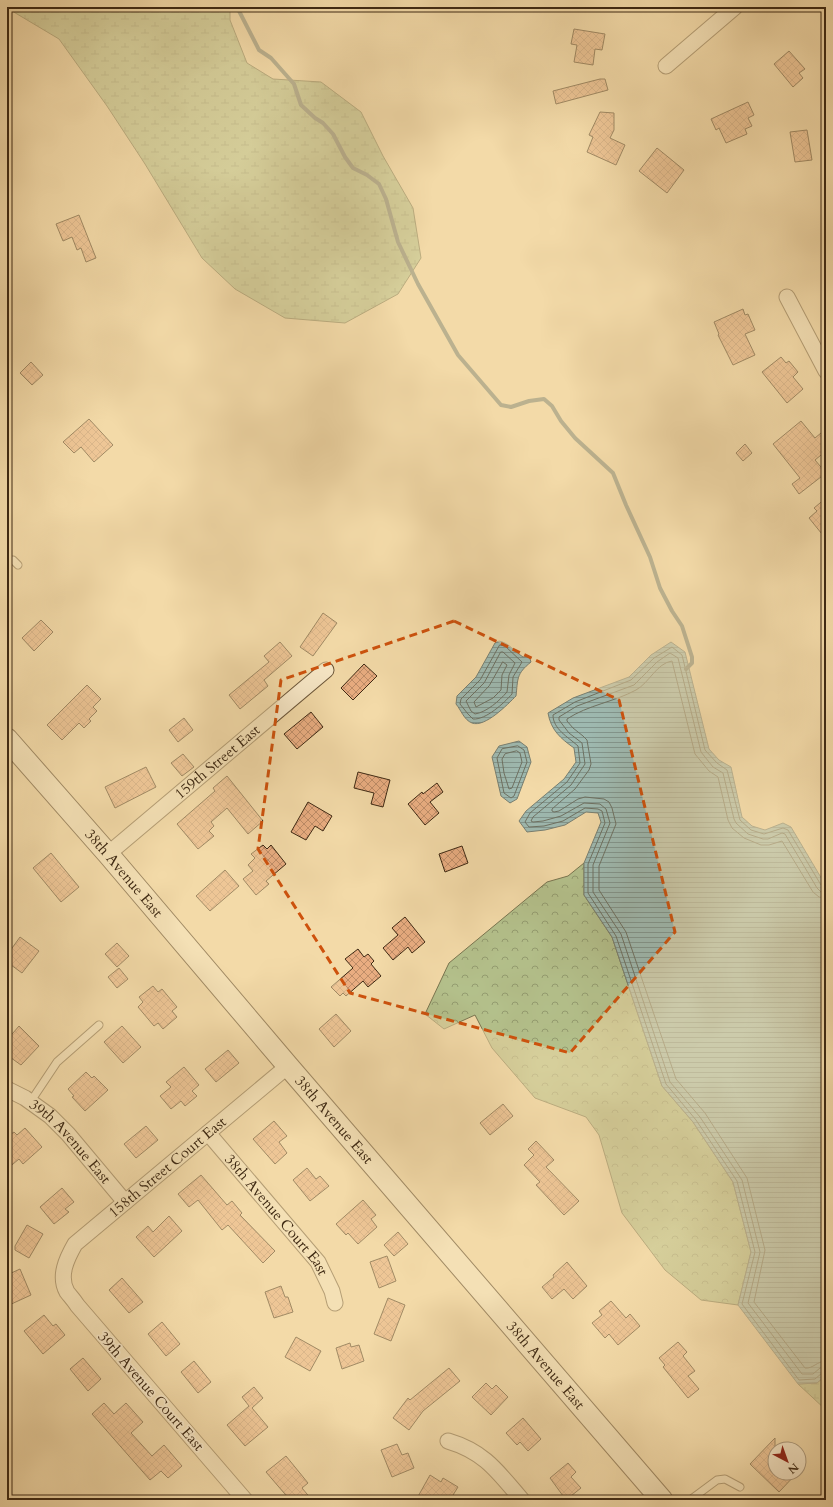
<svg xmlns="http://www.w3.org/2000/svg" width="833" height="1507" viewBox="0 0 833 1507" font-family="Cardo,serif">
	<defs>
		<pattern id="forest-crowns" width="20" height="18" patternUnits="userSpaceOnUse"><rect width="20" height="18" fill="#b4c18c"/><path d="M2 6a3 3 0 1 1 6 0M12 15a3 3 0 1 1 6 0" fill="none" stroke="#949d71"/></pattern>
		<pattern id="wetland-marsh" width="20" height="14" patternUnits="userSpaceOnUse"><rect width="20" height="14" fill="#b4c18c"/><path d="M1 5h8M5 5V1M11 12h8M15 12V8" fill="none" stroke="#949d71"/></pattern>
		<pattern id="water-rules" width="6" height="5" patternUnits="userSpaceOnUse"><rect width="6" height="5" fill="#9eb9b0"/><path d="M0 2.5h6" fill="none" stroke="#82968e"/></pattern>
		<pattern id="building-cross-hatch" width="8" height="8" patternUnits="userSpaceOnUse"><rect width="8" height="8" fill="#e9ad81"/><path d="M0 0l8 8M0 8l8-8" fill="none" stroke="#be8d68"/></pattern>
	</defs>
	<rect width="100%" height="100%" fill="#f3daa8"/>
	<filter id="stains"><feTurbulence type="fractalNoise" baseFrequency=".005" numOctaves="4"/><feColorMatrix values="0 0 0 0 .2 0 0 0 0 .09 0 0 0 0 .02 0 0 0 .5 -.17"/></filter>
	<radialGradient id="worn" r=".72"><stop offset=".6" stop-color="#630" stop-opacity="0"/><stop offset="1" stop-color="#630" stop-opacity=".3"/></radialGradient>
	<path fill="url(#forest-crowns)" stroke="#797550" d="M584,863V895L612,937L662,1086L693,1122L733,1182L751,1252L738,1305L701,1300L665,1270L622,1213L599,1135L586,1117L535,1098L492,1048L475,1015L444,1029L425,1014L449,963L547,882L568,876Z"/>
	<path fill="url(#wetland-marsh)" stroke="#797550" d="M7,7H230V20L247,63L273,79L321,82L361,112L383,156L413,208L421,258L398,294L345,323L285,318L235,289L202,258L145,164L107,106L59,39L12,11L7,10Z
		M826,1375V1410L798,1384L817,1383Z"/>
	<path fill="url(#water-rules)" stroke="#787f71" d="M499,641C509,643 514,651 523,657L529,656L531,662C516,674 518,679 516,696C508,704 485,728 472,723C464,720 461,710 456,704L457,696L476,677L495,643Z
		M671,642L685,652L709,749L719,760L731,767L742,817L752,826L765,830L783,823L791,827L826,886V1375L817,1383L798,1384L738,1305L751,1252L733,1182L693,1122L662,1086L612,937L584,895V863L601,822L598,813L586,812L565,825L545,830L527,832L519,821L526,811L564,779L576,762L574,748C560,738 551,730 548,713L573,698L629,677L651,655Z
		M519,741L527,747L531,762L517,799L510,803L501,796L492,757L499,746Z"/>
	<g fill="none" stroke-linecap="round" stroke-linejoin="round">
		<path stroke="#6e7162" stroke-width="1" d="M500,645L505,646L522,662L513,677L512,694C504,703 486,720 473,719L468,714L460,704L461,699L480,680Z
			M501,652H503L515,663L509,675L507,692C499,701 487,712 475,714L471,711L466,701L484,683Z
			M503,662L507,665L502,675L501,690L493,698L476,707L474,702L489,686Z
			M518,746L524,750L527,762L514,796L511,798L504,793L497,758L502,749Z
			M517,751L520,753L522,762L512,788L509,789L504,773L502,759L505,754Z
			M826,887L821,885L788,830L783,828L764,834L751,830L740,820L727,770L717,763L705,750L682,655L672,647L654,658L631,680L575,702L553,715C553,729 568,737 578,746L580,763L567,782L530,813L525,822L529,827L544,826L563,821L585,808L598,809L602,811L605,823L588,864V893L616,936L666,1084L696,1120L737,1181L755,1252L742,1304L799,1380L815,1379L822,1373L826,1372
			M826,892H821L817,888L785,834L782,833L768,839H763L748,834L736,823L734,819L723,773L713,767L701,752L678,658L670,653L657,662L634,685L577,706L559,717V720L569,733L582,743L585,764L571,785L533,817L531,821L533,822L543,821L561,816L584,803L600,804L606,809L610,823L593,865V892L621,934L670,1082L700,1117L742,1180L760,1252L748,1303L802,1374H813L820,1368L826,1367
			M826,898L819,897L813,892L782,841L769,845H761L744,838L732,828L728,820L718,777L709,771L695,754L672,661C657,663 649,683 636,690C614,702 588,705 567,719V721L573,728L583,736L587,740L591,764L589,770L575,789L552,809V811L554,812L559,811L578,799L585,797L604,799L609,802L612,808L616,824L599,866V890L626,932L676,1079L705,1113L747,1178L765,1250L754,1302L805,1368C813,1369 817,1361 826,1361"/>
		<path stroke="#787f71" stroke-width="4" d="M237,7L259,50L271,58L294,84L301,105L315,118L323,123L333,134L345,157L353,168L367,175L379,184L386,199L398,242L418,284L458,355L501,405L511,407L529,401L544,399L552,406L561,421L575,438L613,473L626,505L650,557L660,588L672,611L682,626L692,657V663L686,669"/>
	</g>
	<path fill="url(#building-cross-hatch)" stroke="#3e2913" d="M574,29L605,34L602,50L595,49L593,65L574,62L577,45L571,44Z
		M789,51L805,69L799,73L803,78L793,87L774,64Z
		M600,79H605L608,90L556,104L553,91Z
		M748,102L754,115L748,118L752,126L745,129L747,134L726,143L719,128L716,130L711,119Z
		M600,112L614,113V130L610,138L625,145L616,165L587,152L593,137L589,135Z
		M807,130L812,160L795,162L790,132Z
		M657,148L684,170L667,193L639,171Z
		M79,215L96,258L86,262L81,248L77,250L72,237L63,241L56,224Z
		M743,309L745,315L748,314L755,330L745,334L755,355L733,365L718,335L719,334L714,322Z
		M781,357L786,363L789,361L798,372L793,377L803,389L787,403L762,372Z
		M31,362L43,375L32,385L20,373Z
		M89,419L113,445L94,462L81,447L74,453L63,442Z
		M801,421L815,438L821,433L826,439V451L815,460L826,473L799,494L792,484L800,478L773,444Z
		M745,444L752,453L743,461L736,453Z
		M826,498V539L809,518L817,511L814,508Z
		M323,613L337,623L313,656L300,647Z
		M41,620L53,632L34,651L22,638Z
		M280,642L292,656L264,680L268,686L240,709L229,695L269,662L264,656Z
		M364,664L377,676L353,700L341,688Z
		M87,685L101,699L93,707L97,711L89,719L91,721L84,728L79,723L62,740L47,725Z
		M311,712L323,727L297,749L284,734Z
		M184,718L193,730L178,742L169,730Z
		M183,754L194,767L182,776L171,763Z
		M146,767L156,787L115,808L105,787Z
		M358,772L390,780L383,807L371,804L374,793L354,788Z
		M227,776L263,821L248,834L227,808L211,822L214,826L209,831L214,836L198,849L177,824L215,791L213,788Z
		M437,783L443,792L430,802L439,813L425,825L408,804L422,792L423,794Z
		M308,802L332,816L323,831L315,826L306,840L291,832Z
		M263,845L267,849L271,845L286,864L266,881L269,884L256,895L243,879L253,871L248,865L255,858L251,854Z
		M462,846L468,863L445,872L439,854Z
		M51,853L79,887L61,902L33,868Z
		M225,870L239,886L210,911L196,896Z
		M405,917L425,942L412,953L408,947L393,960L383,948L398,935L392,928Z
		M20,937L39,951L22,973L7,962V955Z
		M117,943L129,956L117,967L105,954Z
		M358,949L364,957L368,954L374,961L371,964L381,976L368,987L363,981L346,996L343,993L340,996L331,987L353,968L345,959Z
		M119,968L128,979L117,988L108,977Z
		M153,986L158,992L162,989L177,1007L172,1011L177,1017L163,1029L158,1023L154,1026L138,1007L143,1002L139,997Z
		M336,1014L351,1031L334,1047L319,1029Z
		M19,1026L39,1046L21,1065L7,1055V1040Z
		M122,1026L141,1047L123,1063L104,1042Z
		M228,1050L239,1063L216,1082L205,1069Z
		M184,1067L199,1085L192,1091L197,1096L185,1106L181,1101L171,1109L160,1096L171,1087L166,1082Z
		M86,1072L92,1078L94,1076L108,1090L85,1111L72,1097L74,1096L68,1089Z
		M503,1104L513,1116L490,1135L480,1123Z
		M274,1121L287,1136L279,1142L287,1153L275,1164L253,1139Z
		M146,1126L158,1140L136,1158L124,1144Z
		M25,1128L42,1147L23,1164L19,1159L7,1169V1137L14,1132L17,1135Z
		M536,1141L554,1160L546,1167L579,1201L564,1215L536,1185L540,1182L524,1165L534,1155L528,1149Z
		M307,1168L316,1179L320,1176L329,1186L310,1201L293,1180Z
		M201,1175L227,1205L232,1201L242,1213L240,1215L275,1251L263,1263L228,1225L222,1230L198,1200L189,1207L178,1194Z
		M62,1188L74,1202L65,1209L69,1212L54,1224L40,1207Z
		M363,1200L376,1215L371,1219L377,1227L358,1244L348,1233L346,1235L336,1224Z
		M169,1216L182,1231L154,1257L136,1237L148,1226L153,1232Z
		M27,1225L43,1234L29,1258L15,1250V1246Z
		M398,1232L408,1244L394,1256L384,1245Z
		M387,1256L396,1281L379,1288L370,1262Z
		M567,1262L587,1286L573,1299L564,1289L552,1299L542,1287L554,1277L553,1275Z
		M20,1269L31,1295L7,1306V1275Z
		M122,1278L143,1302L129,1313L109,1290Z
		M281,1286L285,1297H288L293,1312L274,1318L265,1292Z
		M388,1298L405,1305L391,1341L374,1334Z
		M611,1301L626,1318L630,1314L640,1326L618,1345L609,1334L605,1338L592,1323L602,1315L599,1311Z
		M44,1315L53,1326L56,1324L65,1335L43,1354L24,1331Z
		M162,1322L180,1344L166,1356L148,1334Z
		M296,1337L321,1351L310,1371L285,1357Z
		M678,1342L687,1352L683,1356L695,1371L688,1376L699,1389L688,1398L663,1367L665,1365L659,1358Z
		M350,1343L351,1347L359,1345L364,1361L342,1369L336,1348Z
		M83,1358L101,1379L88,1391L70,1369Z
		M194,1361L211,1382L198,1393L181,1372Z
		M449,1368L460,1381L423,1411L409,1430L393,1418L408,1398L410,1400Z
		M486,1383L492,1389L496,1385L508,1397L491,1415L472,1397Z
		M254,1387L263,1398L252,1408L268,1427L245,1446L227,1425L249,1406L242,1397Z
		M104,1403L114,1414L126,1403L143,1422L131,1433L152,1456L164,1445L182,1466L168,1478L161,1471L150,1480L92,1414Z
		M523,1418L541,1439L528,1451L520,1442L517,1445L506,1433Z
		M775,1438V1473H797L779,1492L750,1464Z
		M397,1444L402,1455L408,1453L414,1468L392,1477L381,1450Z
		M286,1456L308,1483L302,1488L312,1500H290L266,1472Z
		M568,1463L576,1472L571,1477L581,1488L566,1500L550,1478Z
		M430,1475L441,1482L443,1478L458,1487L450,1500H416Z"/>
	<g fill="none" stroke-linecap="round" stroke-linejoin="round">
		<defs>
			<path id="lane" d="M7,561L13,560L18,565
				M31,1101L57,1062L99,1025
				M690,1500L717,1480L725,1479L740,1487"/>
			<g id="street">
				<path d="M666,66L735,7"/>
				<path d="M787,297L826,371"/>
				<path id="s1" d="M108,854L326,670"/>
				<path id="s2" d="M7,1089L25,1098L50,1116L68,1134L125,1202"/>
				<path id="s3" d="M208,1133L318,1262L332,1291L335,1303"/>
				<path d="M448,1441C485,1452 498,1472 522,1500"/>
				<path id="s4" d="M245,1500L77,1305C74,1300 70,1296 67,1292C58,1276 67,1258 75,1244L288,1066"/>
			</g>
			<g id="secondary">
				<path id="s5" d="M7,739L108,854L288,1066L662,1500"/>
			</g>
		</defs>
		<use href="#lane" stroke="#6b5538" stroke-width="9"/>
		<use href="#street" stroke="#6b5538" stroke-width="17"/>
		<use href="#secondary" stroke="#3e2913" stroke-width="23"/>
		<use href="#lane" stroke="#f7e7c6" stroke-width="7"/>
		<use href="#street" stroke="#f7e7c6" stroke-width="15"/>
		<use href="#secondary" stroke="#f7e7c6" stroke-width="21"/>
	</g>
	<path d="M0 0H833V1507H0ZM454,621L619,700L675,932L570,1053L350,993L258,849L281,680Z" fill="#f3daa8" fill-opacity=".55" fill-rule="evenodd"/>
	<path fill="none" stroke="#ce520d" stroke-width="3" stroke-dasharray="8 5" stroke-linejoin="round" d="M454,621L619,700L675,932L570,1053L350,993L258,849L281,680Z"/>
	<g text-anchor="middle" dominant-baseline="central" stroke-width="3.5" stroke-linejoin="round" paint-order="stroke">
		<g font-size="15" fill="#3e2913" stroke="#f7e7c6">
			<text stroke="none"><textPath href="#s1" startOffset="143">159th Street East</textPath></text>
			<text stroke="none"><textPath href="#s5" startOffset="178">38th Avenue East</textPath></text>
			<text stroke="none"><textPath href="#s5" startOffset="502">38th Avenue East</textPath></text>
			<text stroke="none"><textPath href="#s2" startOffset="83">39th Avenue East</textPath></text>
			<text stroke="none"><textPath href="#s4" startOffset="445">158th Street Court East</textPath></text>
			<text stroke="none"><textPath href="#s3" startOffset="107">38th Avenue Court East</textPath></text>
			<text stroke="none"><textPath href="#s5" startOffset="826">38th Avenue East</textPath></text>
			<text transform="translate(151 1391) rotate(49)">39th Avenue Court East</text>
		</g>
	</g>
	<rect width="833" height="1507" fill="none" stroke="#f3daa8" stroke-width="24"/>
	<rect x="8" y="8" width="817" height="1491" fill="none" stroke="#3e2913" stroke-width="2"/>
	<rect x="12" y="12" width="809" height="1483" fill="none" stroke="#3e2913"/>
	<g transform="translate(787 1461) rotate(139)"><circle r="19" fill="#f7e7c6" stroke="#ad9b7e"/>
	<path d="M0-3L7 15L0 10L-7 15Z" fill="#8f2418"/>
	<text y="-6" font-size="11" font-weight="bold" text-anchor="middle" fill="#3e2913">N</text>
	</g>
	<rect width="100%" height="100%" filter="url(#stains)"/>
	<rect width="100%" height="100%" fill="url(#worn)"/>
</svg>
